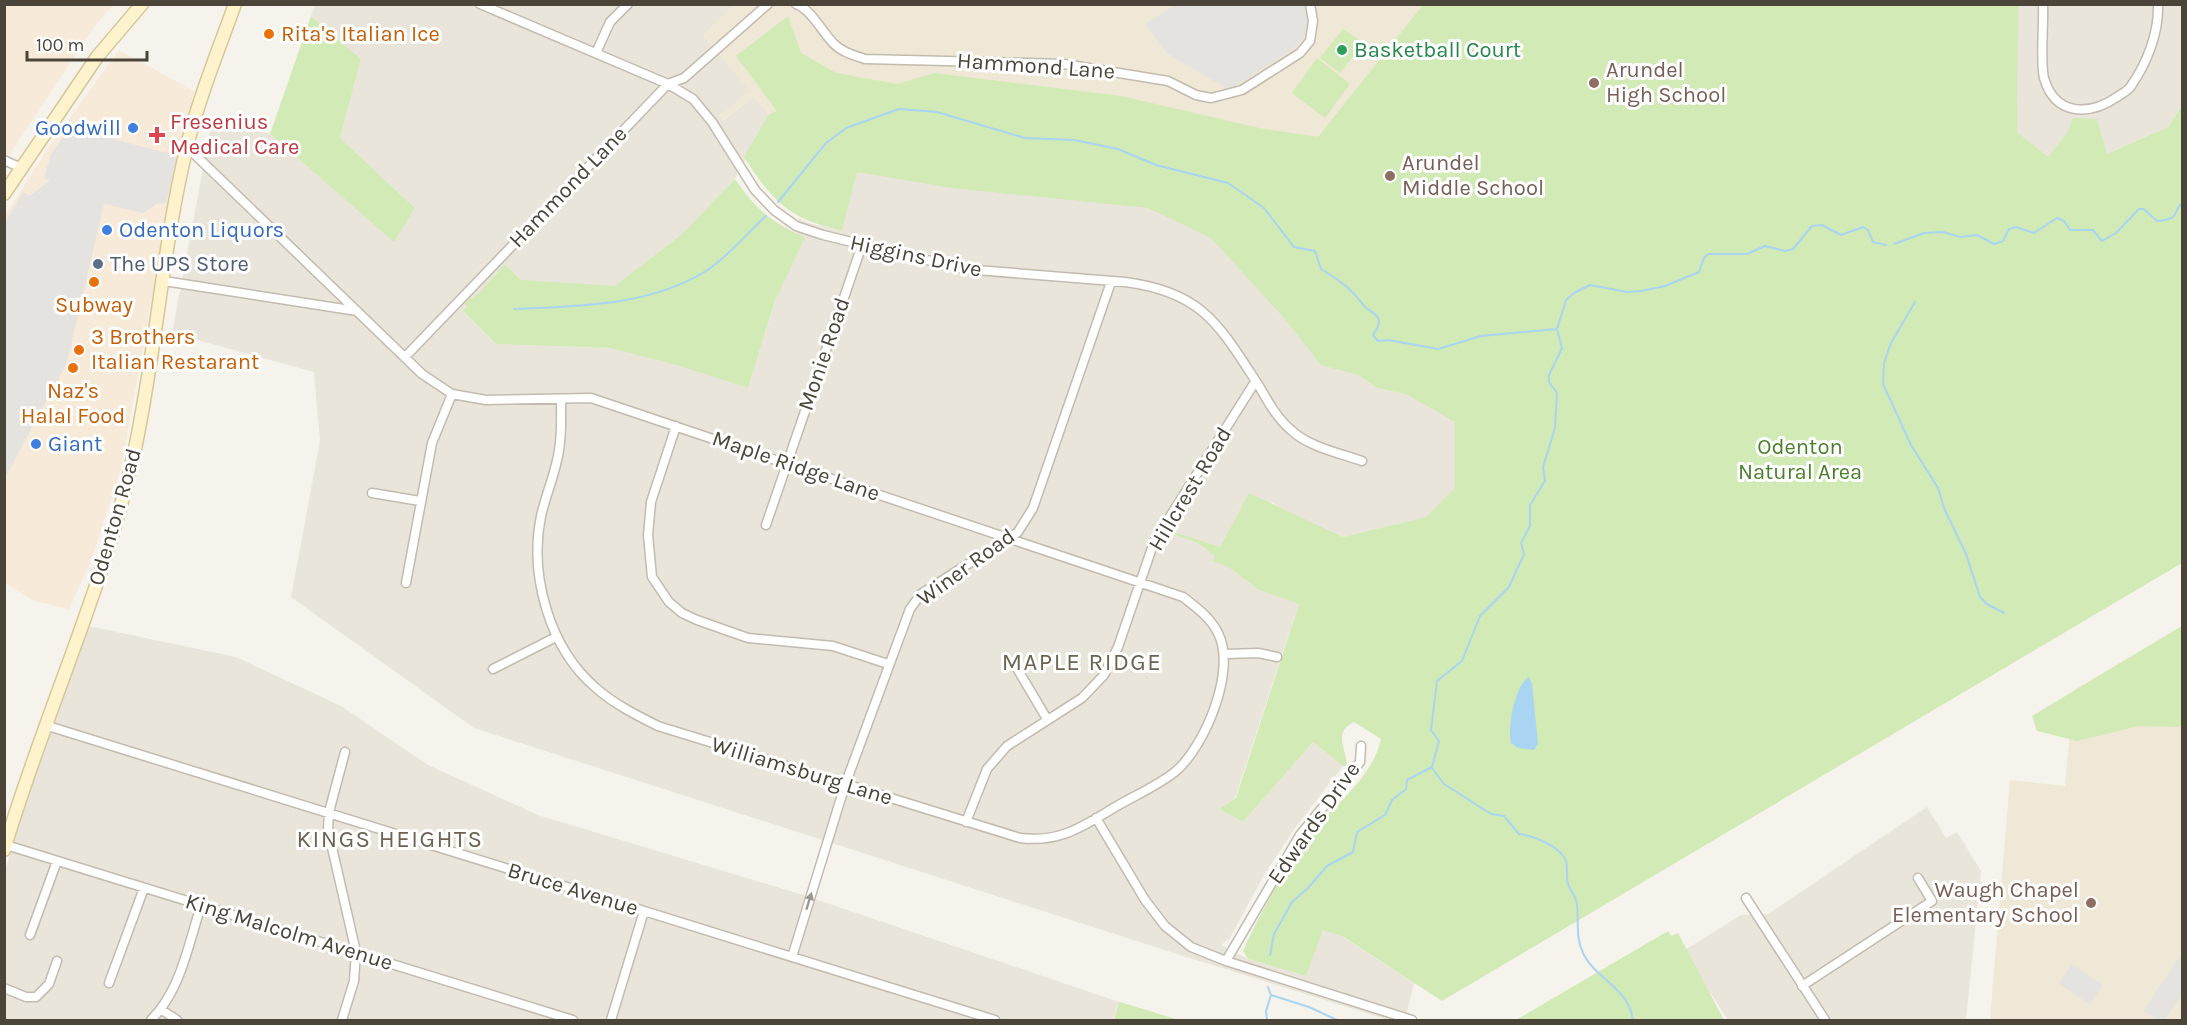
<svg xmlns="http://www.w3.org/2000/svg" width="2187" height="1025" viewBox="0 0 2187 1025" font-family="Karla,sans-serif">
	<rect width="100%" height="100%" fill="#f6f3ec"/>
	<path fill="#eae5da" d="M315,5H734L703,36L751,91L719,115L723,120L754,96L769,114L735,179L616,303L555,313L505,264L463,311L496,344L630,349L748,388L796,236L799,218L808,223L842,231L859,160L952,182L1144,197L1257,243L1305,340L1377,388L1437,399L1456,424L1455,489L1426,517L1343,537L1284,513L1272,502L1239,554L1173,531L1170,533L1198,543L1259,590L1299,603L1235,798L1219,809L1243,822L1313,742L1343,766L1295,828L1264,875L1230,938L1221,945L1248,959L1306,976L1324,925L1414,983L1405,1020H1389L1180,955L474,728L291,597L320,441L314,372L172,333L212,121L270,134L394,241L415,208L340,138L361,59L311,16Z
		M2002,5H2182V105L2168,127L2107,154L2067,133L2048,158L2002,120Z
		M83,625L236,657L341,706L428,765L538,815L803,895L1119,1002L1113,1020H5L4,873L10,855L5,853Z
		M1927,807L1946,838L1957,832L1981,871L1966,1020H1728L1683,951L1741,915L1768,914Z"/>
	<path fill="#f7ead8" d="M4,5H113L97,23L9,155L4,153Z
		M119,50L194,91L169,203L121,469L91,561L69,609L34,601L5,583L4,217L49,147Z"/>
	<path fill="#efe8d6" d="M734,4L1720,5L1316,259L824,93L769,114L754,96L722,120L719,115L750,91L703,36Z
		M2182,626V1020H1990L2010,780L2065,786L2074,690Z"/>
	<path fill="#d2eab5" d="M1423,5H2018L2017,132L2048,157L2067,133L2073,118L2097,119L2107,154L2168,127L2181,107L2182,89V563L1442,1001L1342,936L1323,930L1306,976L1248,959L1243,951C1258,917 1283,872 1304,842C1329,808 1372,781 1381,739L1354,722C1332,732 1347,750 1347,766H1343L1313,742L1243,822L1219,809L1236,798L1299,604L1259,590L1230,568L1213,561L1215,556L1198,543L1170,533L1172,531L1220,547L1249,493L1343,537L1426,517L1455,488V422L1406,394L1377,388L1358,375L1321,365L1284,318L1211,238L1148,208L951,188L857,172L842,231C788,218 774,203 744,157L769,114L777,111L736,56L788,16L801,53L836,73L898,84L934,73L1121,96L1259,128L1318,137Z
		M311,16L361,59L340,138L415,208L394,242L270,134Z
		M1343,29L1364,43L1340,73L1320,58Z
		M1317,58L1350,84L1325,118L1292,93Z
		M735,179C756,209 770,222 805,237L775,301L748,388L677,365L610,348L496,344L463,311L467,306L464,303L478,294L505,264L521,280L615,286L681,235Z
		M2182,626V727L2139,726L2077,741L2037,731L2032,716Z
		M1668,931L1671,936L1678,933L1724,1020H1516Z
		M1119,1002H1120L1179,1020H1114Z"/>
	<path fill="#e5e3e0" d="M1175,5H1311L1304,38L1292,50L1229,90L1168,54L1145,24Z
		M73,123L96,127L95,134L177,156L166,204L158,203L143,213L104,204L67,363L5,478V223L23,192L30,196L50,180L44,178L51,154Z
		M2180,956L2182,994L2165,1020H2157L2143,1011Z
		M2072,964L2103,985L2090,1005L2059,983Z"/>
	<path fill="#a9d4f2" d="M1529,677L1532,684L1538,744L1534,750L1518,748L1511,743C1507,728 1515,684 1529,677Z"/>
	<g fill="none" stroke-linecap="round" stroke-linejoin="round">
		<path stroke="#a9d4f2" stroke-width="2" d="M778,202L826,143L846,128L899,109L937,112L1025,138L1074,140L1118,149L1156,165L1228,183L1264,208L1294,247L1315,251L1321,269C1339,280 1352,289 1364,306C1367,310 1375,312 1378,318C1381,324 1376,330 1373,335L1378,341L1388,340L1438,349L1481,336L1557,329
			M1894,244L1924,233L1943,232L1960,237L1977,235L1994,244L2003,241L2009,229L2016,227L2034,233L2057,218L2064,221L2070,230H2093L2102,241L2116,233L2139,209H2144L2157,221C2181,219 2171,214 2182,203
			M1915,302L1891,343L1884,363L1883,384L1911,445L1938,488L1944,508L1966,554L1980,597L1987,604L2004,613
			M514,309C578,306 650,306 706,271C728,257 747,233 766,216
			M1432,768L1444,784L1491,814L1504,816L1519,834C1534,836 1560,846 1566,861C1568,867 1566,877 1568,884C1570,891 1577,897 1577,905C1579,923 1575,938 1584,955C1596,979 1628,987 1633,1020
			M1270,955L1274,934L1292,902L1309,887L1327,866L1353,852L1357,832L1385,815L1392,800L1406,789L1407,780L1432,767L1439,741L1431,730L1437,681L1462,661L1480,616L1509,587L1524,554L1521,543L1530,526V505L1545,481L1543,467L1555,428L1557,393L1549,382V375L1562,348L1557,329L1566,300L1574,293L1590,285L1627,292L1641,291L1665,286L1699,272L1704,258L1708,254H1747L1765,246L1785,251L1793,249L1812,226L1822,225L1841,235L1863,227L1868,230L1873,242L1886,245
			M1271,995L1309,1007L1337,1020
			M1262,1020H1267L1266,1011L1271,995L1268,987"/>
		<defs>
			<path id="street" d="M480,4L668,84L693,99L712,122L755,190L774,210L796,226L823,235L964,269L1125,282C1203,292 1219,325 1259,386C1268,402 1277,418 1291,430C1309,447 1339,453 1362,461
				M796,4C813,11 821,31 834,44C842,52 853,55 865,59L1064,64L1168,81L1196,95L1211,98L1242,90L1300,53L1310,41L1313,21L1310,4
				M2043,4C2044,23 2040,62 2044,78C2055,116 2089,116 2117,97C2121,94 2128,91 2131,86C2147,63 2159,33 2158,4
				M596,53L610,22L628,4
				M187,147L422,374L452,394L486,400L591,398L1183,597C1197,608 1210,617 1218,633C1237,670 1205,746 1176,771C1159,785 1136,795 1117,806C1083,826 1061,843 1020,838L658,726C636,715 614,704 596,688C549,648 529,575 541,516C546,494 556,472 559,450C562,433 561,416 561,399
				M4,160L21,168
				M164,281L357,311
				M405,357L668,84L684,78L768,4
				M676,426L651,502L648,535L652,577L669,602L682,613L697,620L748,638L833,646L888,664
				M372,493L420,501
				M766,525L862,245
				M406,583L432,443L452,394
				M1225,654L1258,653L1277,657
				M493,669L556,637
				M1018,670L1047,719
				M48,726L995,1020
				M1096,818L1145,900L1165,926L1191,947L1226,961L1412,1020
				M966,822L987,769L1007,746L1082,698L1104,675L1118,647L1154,542L1255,382
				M6,845L573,1020
				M1746,898L1825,1020
				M30,935L57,861
				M792,957L845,785L910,609L921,594L1009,538L1018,532L1033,508L1111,282
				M1226,961L1300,835L1360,762L1361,746
				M109,983L144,888
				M1802,986L1932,901L1918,878
				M4,988L26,997H36L49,984L57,961
				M162,1010L177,1020
				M151,1020C181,990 188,945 201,906
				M342,1020L354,981L356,952L328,830L329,812L345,752
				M611,1020L644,911"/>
			<path id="secondary" d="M4,194L97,57L142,4
				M4,850C43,718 102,593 133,458C156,355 162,248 187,146C199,98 218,51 235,4"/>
		</defs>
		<use href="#street" stroke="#c2bbae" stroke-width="11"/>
		<use href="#secondary" stroke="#d6c79b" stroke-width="15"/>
		<use href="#street" stroke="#fff" stroke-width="8"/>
		<use href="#secondary" stroke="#fff3cd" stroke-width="12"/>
	</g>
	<defs><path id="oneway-solid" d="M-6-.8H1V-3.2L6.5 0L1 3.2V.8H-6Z" transform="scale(1.5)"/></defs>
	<use fill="#9c9892" href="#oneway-solid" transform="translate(809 901) rotate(-73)"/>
	<g fill="#e8710a" stroke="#fff" stroke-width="2">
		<circle cx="269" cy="34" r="6"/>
		<circle cx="94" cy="282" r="6"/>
		<circle cx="79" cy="350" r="6"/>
		<circle cx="73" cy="368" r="6"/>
	</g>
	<circle fill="#2e9e5b" stroke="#fff" stroke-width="2" cx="1342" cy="50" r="6"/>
	<g fill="#8d6e63" stroke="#fff" stroke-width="2">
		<circle cx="1594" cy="83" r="6"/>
		<circle cx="1390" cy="176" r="6"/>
		<circle cx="2091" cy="903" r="6"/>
	</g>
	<g fill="#3f7fe0" stroke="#fff" stroke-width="2">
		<circle cx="133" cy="128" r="6"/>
		<circle cx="107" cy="230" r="6"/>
		<circle cx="36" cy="444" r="6"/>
	</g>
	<path fill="#e0444e" stroke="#fff" stroke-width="2" d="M154 126h6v6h6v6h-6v6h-6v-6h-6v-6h6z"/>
	<circle fill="#5c6f8a" stroke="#fff" stroke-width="2" cx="98" cy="264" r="6"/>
	<g text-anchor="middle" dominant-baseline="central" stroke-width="6" stroke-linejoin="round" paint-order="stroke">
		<g font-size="22" fill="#c56008" stroke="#fff" text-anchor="start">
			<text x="281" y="34">Rita's Italian Ice</text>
			<text x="94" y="305" text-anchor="middle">Subway</text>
			<text x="91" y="337">3 Brothers<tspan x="91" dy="25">Italian Restarant</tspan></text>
			<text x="73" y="391" text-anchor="middle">Naz's<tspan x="73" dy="25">Halal Food</tspan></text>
		</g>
		<g font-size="22" fill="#27864d" stroke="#fff" text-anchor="start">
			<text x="1354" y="50">Basketball Court</text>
		</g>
		<g font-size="22" fill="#4b4439" stroke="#fff">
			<text transform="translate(1036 66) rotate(4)">Hammond Lane</text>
			<text transform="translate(568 187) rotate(-46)">Hammond Lane</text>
			<text transform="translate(916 256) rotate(12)">Higgins Drive</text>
			<text transform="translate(824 354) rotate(-71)">Monie Road</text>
			<text transform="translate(796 466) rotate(19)">Maple Ridge Lane</text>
			<text transform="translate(1190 489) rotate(-59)">Hillcrest Road</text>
			<text transform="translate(115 517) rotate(-74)">Odenton Road</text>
			<text transform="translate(966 567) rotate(-36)">Winer Road</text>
			<text transform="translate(802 771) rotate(17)">Williamsburg Lane</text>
			<text transform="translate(1314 823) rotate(-55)">Edwards Drive</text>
			<text transform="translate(573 889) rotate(17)">Bruce Avenue</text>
			<text transform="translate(289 932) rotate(17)">King Malcolm Avenue</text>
		</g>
		<g font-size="22" fill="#785e54" stroke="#fff" text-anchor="start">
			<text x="1606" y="70">Arundel<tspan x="1606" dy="25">High School</tspan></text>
			<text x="1402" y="163">Arundel<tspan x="1402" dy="25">Middle School</tspan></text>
			<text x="2079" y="890" text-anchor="end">Waugh Chapel<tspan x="2079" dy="25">Elementary School</tspan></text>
		</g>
		<g font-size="22" fill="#be3a42" stroke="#fff" text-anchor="start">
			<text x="170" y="122">Fresenius<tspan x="170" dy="25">Medical Care</tspan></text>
		</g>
		<g font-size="22" fill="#366cbe" stroke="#fff" text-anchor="start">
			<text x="121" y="128" text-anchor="end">Goodwill</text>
			<text x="119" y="230">Odenton Liquors</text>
			<text x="48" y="444">Giant</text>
		</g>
		<g font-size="22" fill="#4e5e75" stroke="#fff" text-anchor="start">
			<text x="110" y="264">The UPS Store</text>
		</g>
		<g font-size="22" fill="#4a7f2a" stroke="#fff">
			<text x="1800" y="447">Odenton<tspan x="1800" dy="25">Natural Area</tspan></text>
		</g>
		<g font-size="24" letter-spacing="1.5" fill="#6e6250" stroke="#fff">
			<text x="1082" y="662">MAPLE RIDGE</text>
			<text x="390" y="839">KINGS HEIGHTS</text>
		</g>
	</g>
	<rect width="2187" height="1025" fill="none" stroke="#4b4439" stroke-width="12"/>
	<path d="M27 51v9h120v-9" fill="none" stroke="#4b4439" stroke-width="3"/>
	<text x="36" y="51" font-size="18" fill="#4b4439" stroke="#ffffff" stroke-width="4.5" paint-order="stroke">100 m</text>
</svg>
